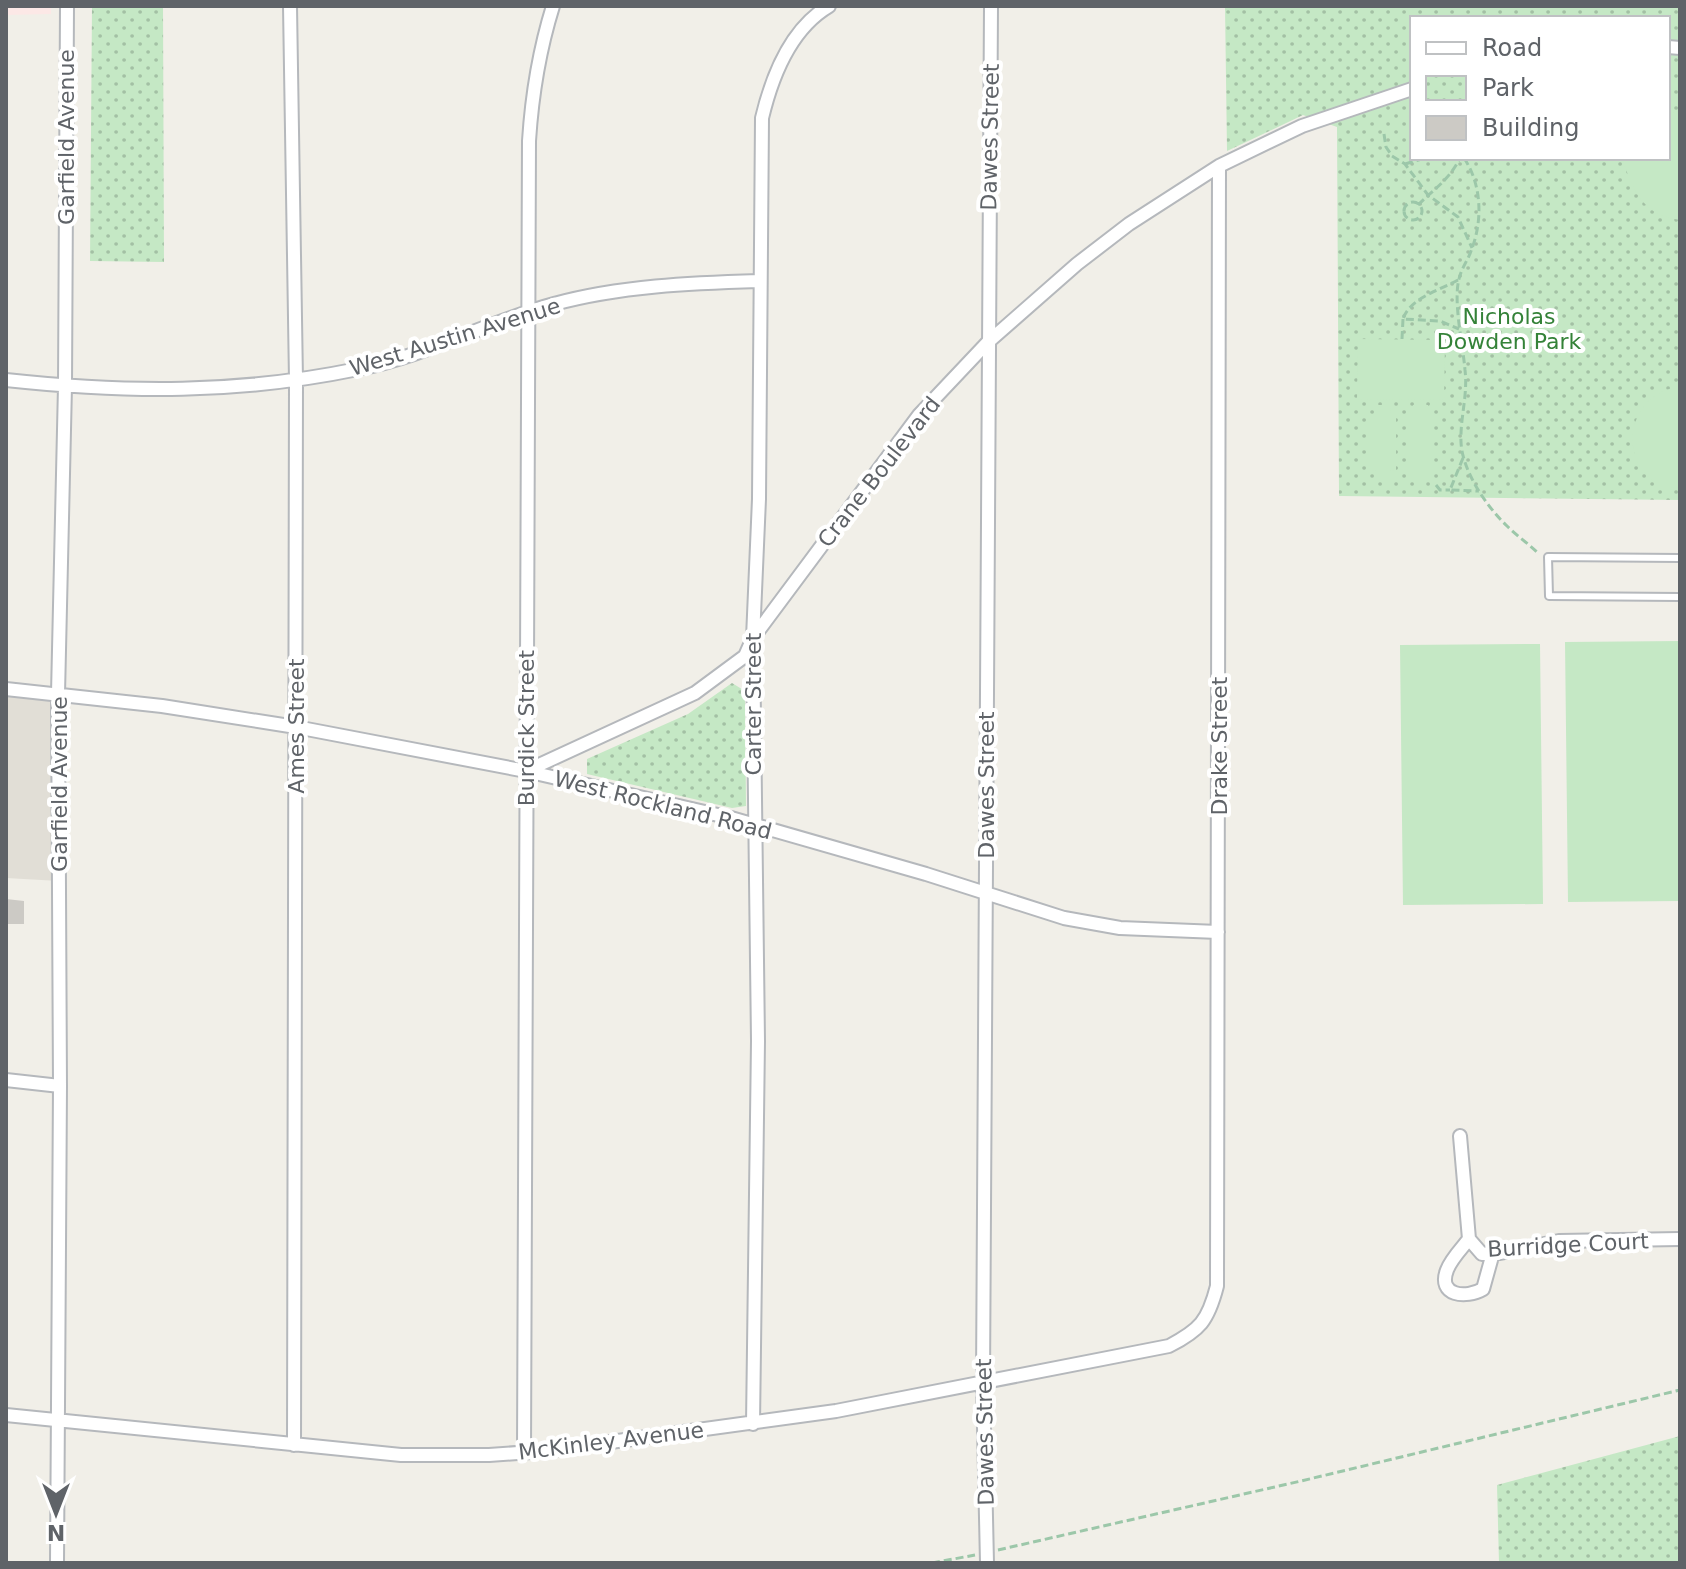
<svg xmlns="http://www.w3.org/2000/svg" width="1686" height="1569" viewBox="0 0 1686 1569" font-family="'DejaVu Sans',sans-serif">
	<defs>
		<pattern id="park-dots" width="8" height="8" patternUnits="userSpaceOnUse" patternTransform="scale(2)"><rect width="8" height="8" fill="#c5e8c5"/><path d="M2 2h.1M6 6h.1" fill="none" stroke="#a3c0a4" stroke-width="1.8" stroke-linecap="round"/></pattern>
	</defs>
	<rect width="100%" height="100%" fill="#f1efe8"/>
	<path fill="#e1ded6" d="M6,689L58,694L59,881L6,878Z"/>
	<path fill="#fce8e6" d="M6,6H51V14L6,15Z"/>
	<path fill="url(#park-dots)" fill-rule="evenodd" d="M92,6H163L164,262L90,261Z
		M1225,6H1680V500L1339,496L1337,127L1303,115L1227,151ZM1412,18H1668V158H1412Z
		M732,683L745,691L746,806L732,808L587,774V759L688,714Z
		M1680,1436V1563H1499L1497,1485Z"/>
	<path fill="#c5e8c5" d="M1680,111V220C1644,215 1634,193 1623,161L1624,158H1668V113Z
		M1358,339L1445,340L1444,400L1357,399Z
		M1680,386V488C1626,488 1616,416 1661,392C1667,389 1674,388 1680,386Z
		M1376,405H1390L1391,414H1396V470L1390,471V480H1376V471L1370,470V414H1376Z
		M1413,405H1428V414H1433V471H1428V480H1413V471H1407V414H1413Z
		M1680,641V901L1568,902L1565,642Z
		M1540,644L1543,904L1403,905L1400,645Z"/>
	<path fill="#cccac5" d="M6,899L24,901V924H6Z"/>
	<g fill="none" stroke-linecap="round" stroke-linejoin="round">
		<defs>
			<path id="service" d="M1680,558L1548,557L1549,596L1680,597"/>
			<path id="minor" d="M290,6L296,380L294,1445
				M1668,47L1680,48
				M6,380C128,393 237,394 358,369C426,356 487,322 554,304C620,286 691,283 759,281
				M6,689L162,706L296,727L526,771L731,818L926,874L1064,918L1120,928L1218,932
				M526,771L695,693L745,656L753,638L919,415L987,343L1077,264L1129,224L1219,166L1302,126L1412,89
				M6,1080L60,1086
				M1460,1136L1469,1239L1482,1254L1500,1253L1559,1241L1680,1239
				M1469,1239C1462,1248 1451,1259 1447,1270C1437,1296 1466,1299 1483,1289L1493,1253
				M6,1415L401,1455H489L545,1451L836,1411L1169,1346C1200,1330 1208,1321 1217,1286L1219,166
				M753,1424L758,1041L753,638L759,499L762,118C772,76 790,29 829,6
				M524,1453L529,141C532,94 539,51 553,6
				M57,1563L60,1086L58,694L65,386L67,6
				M987,1563L983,1381L991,6"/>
		</defs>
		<use href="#service" stroke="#b5b8bc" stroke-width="10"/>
		<use href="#minor" stroke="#b5b8bc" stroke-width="16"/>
		<path stroke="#9cc7a9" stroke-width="3" stroke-dasharray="8 4" stroke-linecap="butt" d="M1384,134L1386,147L1392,156L1405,164L1428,195L1458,217L1472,248
			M1464,158C1482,185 1483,221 1471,251C1468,260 1461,269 1459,279C1453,302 1463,345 1465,370C1468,395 1460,418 1461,442C1462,471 1487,507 1507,526C1517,536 1529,544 1539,554
			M1405,164L1425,158
			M1404 211a9 9 0 1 1 18 0a9 9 0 1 1-18 0Z
			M1418,205C1434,189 1450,179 1460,158
			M1458,280C1440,290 1410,298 1403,319L1440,321L1459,329
			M1402,339L1403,319
			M1463,458L1450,490L1479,491
			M1436,485L1440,490H1450
			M998,1550L1301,1481L1680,1390
			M932,1563L975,1555"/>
		<use href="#service" stroke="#fff" stroke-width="6"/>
		<use href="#minor" stroke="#fff" stroke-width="12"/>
	</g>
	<g text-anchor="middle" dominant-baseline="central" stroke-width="8" stroke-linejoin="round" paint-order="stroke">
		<g font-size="22" fill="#5f6368" stroke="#fff">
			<text transform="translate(66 137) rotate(-90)">Garfield Avenue</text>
			<text transform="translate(990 137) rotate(-89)">Dawes Street</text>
			<text transform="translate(455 337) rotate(-17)">West Austin Avenue</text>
			<text transform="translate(879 472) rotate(-52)">Crane Boulevard</text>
			<text transform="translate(753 704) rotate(-90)">Carter Street</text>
			<text transform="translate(296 726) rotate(-90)">Ames Street</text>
			<text transform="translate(526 728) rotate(-90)">Burdick Street</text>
			<text transform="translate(1219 746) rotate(-90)">Drake Street</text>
			<text transform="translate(59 784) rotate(-90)">Garfield Avenue</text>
			<text transform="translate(986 785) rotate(-90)">Dawes Street</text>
			<text transform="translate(663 805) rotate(14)">West Rockland Road</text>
			<text transform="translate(1568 1245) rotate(-3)">Burridge Court</text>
			<text transform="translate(985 1432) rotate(-91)">Dawes Street</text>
			<text transform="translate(611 1441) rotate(-7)">McKinley Avenue</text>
		</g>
		<g font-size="22" fill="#348238" stroke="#fff">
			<text x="1509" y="316">Nicholas<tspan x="1509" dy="25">Dowden Park</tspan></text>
		</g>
	</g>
	<rect width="1686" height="1569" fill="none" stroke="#5f6368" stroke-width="16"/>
	<rect x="1410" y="16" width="260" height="144" fill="#ffffff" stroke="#bfc1c3" stroke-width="2"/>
	<rect x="1426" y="42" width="40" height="12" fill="#ffffff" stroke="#bfc1c3" stroke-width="2"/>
	<text x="1482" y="56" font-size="24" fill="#5f6368">Road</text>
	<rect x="1426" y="76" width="40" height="24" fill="url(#park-dots)" stroke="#bfc1c3" stroke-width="2"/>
	<text x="1482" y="96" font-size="24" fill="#5f6368">Park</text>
	<rect x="1426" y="116" width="40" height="24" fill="#cccac5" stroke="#bfc1c3" stroke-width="2"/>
	<text x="1482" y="136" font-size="24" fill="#5f6368">Building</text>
	<g transform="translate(56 1513) rotate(180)" stroke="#ffffff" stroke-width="6" paint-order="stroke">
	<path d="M0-6L14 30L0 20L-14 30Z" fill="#5f6368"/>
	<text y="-12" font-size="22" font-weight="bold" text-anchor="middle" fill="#5f6368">N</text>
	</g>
</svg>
